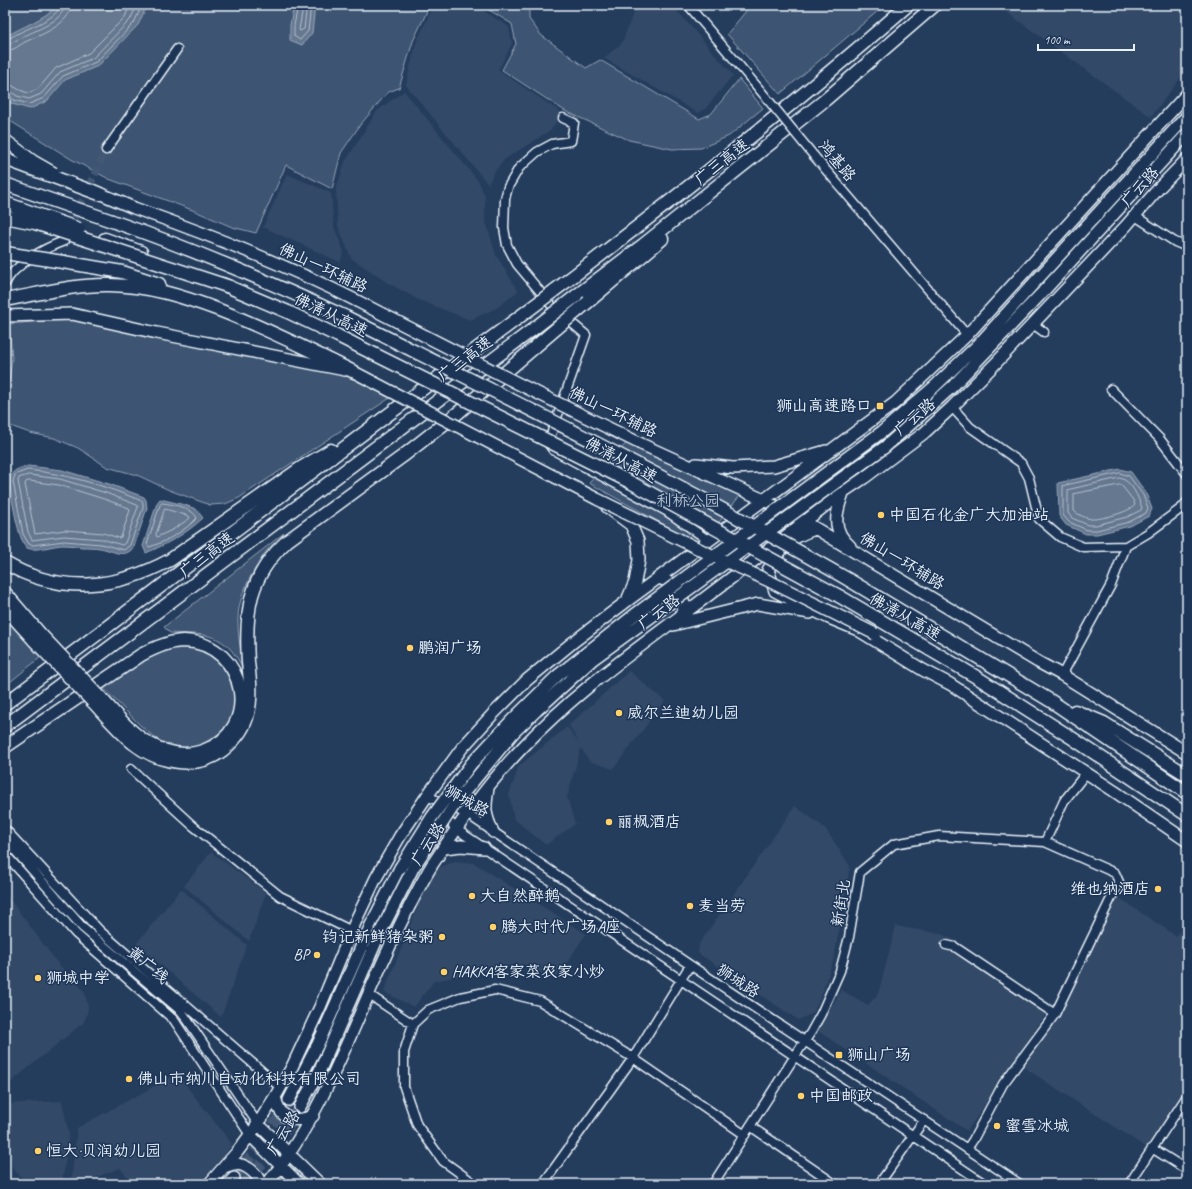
<svg xmlns="http://www.w3.org/2000/svg" width="1192" height="1189" viewBox="0 0 1192 1189" font-family="Caveat,'LXGW WenKai TC',sans-serif">
	<rect width="100%" height="100%" fill="#253d5d"/>
	<filter id="ink" filterUnits="userSpaceOnUse"><feTurbulence type="fractalNoise" baseFrequency=".025" numOctaves="2"/><feDisplacementMap in="SourceGraphic" scale="8" xChannelSelector="R" yChannelSelector="G"/><feConvolveMatrix kernelMatrix="1 2 1 2 8 2 1 2 1" color-interpolation-filters="sRGB"/></filter>
	<g filter="url(#ink)">
		<path fill="#334a68" d="M434,5H474L509,27L512,44L498,70L562,113L551,130L505,159L495,171L488,184L406,85L416,43Z
			M636,5H672L733,75L706,108L698,113L604,58L622,43Z
			M997,5H1187V69L1151,117Z
			M404,91L479,182L485,196V219L496,255L518,291L498,307L470,320L419,300L388,283L351,258L338,226L336,189L345,162L377,111Z
			M287,174L331,193L334,227L344,252L340,262L263,227Z
			M629,671L665,701L613,769L589,761L581,748L567,797L575,824L546,845L514,819L509,795L519,766L567,727L579,743L569,725Z
			M795,806L825,828L850,866L834,958L821,996L813,1013L798,1020L698,953L699,944Z
			M211,852L266,893L249,941L184,886Z
			M455,861L474,863L586,934L555,980L522,964L434,981L414,1007L384,992L429,878L439,868Z
			M181,889L247,945L221,1017L136,944Z
			M5,893L59,965L84,991L88,1006L87,1014L84,1022L5,1087Z
			M1116,896L1176,936L1187,920V1088L1147,1148L1022,1066L1059,1016Z
			M896,926L941,934L958,942L1052,1005L967,1131L818,1031L841,990L868,1005L878,994Z
			M177,1074L232,1144L219,1163L200,1182L196,1184H133L120,1168L79,1184H71L77,1128Z
			M62,1101L69,1134L62,1184H27L12,1167L9,1135L5,1131V1104Z"/>
		<path fill="#3e5472" stroke="#93a2b5" d="M5,5H430L413,41L399,88L388,92L360,125L341,153L332,189L286,165L256,233L232,227L195,211L109,179L71,159L7,119L5,116Z
			M481,5H529V19L541,35L586,68L600,60L699,119L711,114L739,79L763,108L729,136L701,148L672,149L629,140L565,111L502,70L516,44L512,24Z
			M751,5H885L780,94L727,34Z
			M68,319L350,375L390,398L239,498L225,504L210,505L169,490L137,475L107,467L78,448L54,438L30,433L5,424V410L12,358L9,324Z
			M633,436L742,493L701,545L589,483Z
			M284,533C279,541 270,545 265,553C252,573 237,597 238,622C238,637 241,655 245,671C241,666 239,660 235,655C218,630 195,635 170,633L164,627Z
			M5,617L41,657L5,686Z
			M179,646C189,648 199,648 208,653C216,657 225,666 230,674C236,683 235,711 231,721C227,730 200,747 191,748C184,748 173,746 167,744C148,738 119,702 103,688C123,673 154,650 179,646Z"/>
		<path fill="#657890" stroke="#99a8ba" d="M58,5H147L138,25L98,66L65,80L47,101L30,109L12,104L5,98V37C23,26 43,20 58,5Z
			M294,5H315L312,33L302,45L290,40V25Z
			M28,466L62,470L109,484L144,497L146,500L147,508L134,547C124,560 113,550 100,548C94,547 88,547 82,547C76,546 70,545 63,545C54,545 35,552 27,548C18,542 11,493 9,481C11,470 19,468 28,466Z
			M1120,469L1131,472L1146,493L1152,509L1149,516L1130,526L1097,534H1086L1066,525L1059,516L1058,483Z
			M160,499L185,505L196,509L203,518C186,534 167,544 146,553L143,546L157,503Z"/>
		<g fill="none" stroke-linecap="round" stroke-linejoin="round">
			<path stroke="#b4c1ce" stroke-width="1" d="M298,5L294,26V36L300,40L308,31L311,5
				M304,11L306,13L304,29L300,31L299,30L302,13Z
				M5,40C10,39 14,35 19,33C30,27 59,18 60,5
				M5,45C12,44 16,40 22,37C34,31 64,21 65,5
				M5,51C13,51 18,46 25,42C40,35 70,25 71,5
				M5,84L11,85L20,90L28,93L38,89L56,68L89,53L125,17L130,5
				M5,90L10,91L17,96L29,99L41,94L60,72L93,58L130,20L137,5
				M5,95L9,96L14,100L29,104L44,98L63,76L96,62L134,23L142,5
				M28,470C68,474 105,486 142,501L143,503V508L130,545L124,550L101,544L64,541L33,545L29,544L23,534L13,481L15,475Z
				M1120,473L1129,476L1143,495L1148,508L1146,513L1129,522L1097,530H1087L1069,522L1063,515V486Z
				M29,475L60,479L106,493L137,505L138,507L125,543L122,545L102,539L64,536L32,540L28,532L18,481L19,478Z
				M1120,478C1132,481 1138,497 1142,508L1141,510L1127,517L1096,525H1088L1072,518L1068,513V490Z
				M29,481L59,485L104,499L129,508L130,510L121,537L119,538L103,533L65,530L35,534L25,484L26,482Z
				M1120,485L1122,486L1133,500L1135,505C1130,512 1099,520 1091,519C1086,518 1078,515 1074,511V494Z
				M162,503C173,504 193,508 197,518C186,530 164,543 149,547L147,544L160,505Z
				M165,509L189,516L190,518L174,529L157,537L156,535Z"/>
			<path stroke="#425874" stroke-width="8" stroke-dasharray="8 4" stroke-linecap="butt" d="M69,229L106,150"/>
			<path stroke="#425874" stroke-width="11" stroke-dasharray="11 5.5" stroke-linecap="butt" d="M234,1178C255,1153 273,1128 289,1100
				M244,1184L275,1148L300,1107"/>
			<defs>
				<path id="minor" d="M688,5L760,90
					M563,118L574,123L571,141L552,144L537,152L519,168L508,187L505,199L504,228L507,245L517,264L553,307L586,335L548,443L553,450L666,511L708,540
					M106,150L177,49
					M814,156L967,335
					M1135,216L1175,242L1187,247
					M5,284C13,265 45,248 64,241
					M1033,324L1044,332
					M1111,389L1159,438L1187,474
					M952,407L970,427L1021,463L1029,478L1039,519L1060,537L1083,547L1126,546
					M1062,675L1111,585L1126,546L1148,533L1183,507L1187,502
					M131,769L192,825L280,896L352,931
					M427,796L467,814L690,965L1020,1184
					M443,814L456,829L985,1184
					M5,829L100,931L280,1087
					M5,839L83,928L182,1012L258,1124
					M1045,842L1064,801L1086,773
					M5,854L76,934L174,1020L250,1135
					M946,945L955,947L1055,1014
					M368,994L413,1024
					M750,1126L835,1184
					M1152,1148L1187,1170
					M475,1184L443,1161L417,1125L404,1087V1052L413,1024L428,1010L460,997L495,990L540,1001L633,1058L745,1135
					M543,1184L633,1058L690,965
					M713,1184L795,1056L811,1032L821,1014L840,971L849,937L860,872L894,844L939,836L1045,842L1115,873L1119,882L1055,1014L1003,1084L973,1140L967,1149
					M879,1184L924,1120
					M1129,1184L1187,1096"/>
				<path id="major" d="M134,208C210,235 285,264 357,301
					M1034,283L1187,116
					M1040,295L1187,134
					M5,316L72,314L157,333L345,370
					M641,444L764,500L805,522L1038,662L1062,675L1187,753
					M696,464L733,468L774,466L826,451
					M843,493C836,513 831,530 850,546
					M607,507L631,525L638,541L639,560L635,582L628,598
					M815,529C789,538 782,546 768,570L775,591L829,618L858,630L923,670L950,684L1114,791L1187,841
					M658,578C670,581 682,590 684,604C684,608 682,613 680,617
					M673,625L758,604L810,613
					M488,788C485,808 484,813 493,832
					M444,848L461,846L484,848
					M275,1097C280,1119 292,1124 313,1116
					M289,1100L318,1044L371,925L400,868
					M300,1107L320,1070L378,937
					M258,1124L320,1184
					M250,1135L299,1184
					M224,1167C227,1166 230,1165 233,1164C245,1163 258,1173 260,1184
					M209,1184L238,1151L258,1124L275,1097L292,1067L320,1007L357,918L376,878L400,836L427,796L462,748L493,714L527,680L572,643L627,601L895,403L967,335L1187,94
					M228,1184L234,1178
					M267,1184C333,1102 361,998 410,905C417,892 424,878 432,865C459,824 488,783 522,748C570,697 626,657 682,615C736,575 790,533 843,492L864,478L924,433L952,407L994,365L1125,227L1159,188L1187,159"/>
				<path id="highway" d="M112,221C192,249 270,282 346,317
					M105,239L141,252
					M63,262L122,272L159,284
					M222,284L288,312L338,336
					M563,284C681,194 797,102 908,5
					M576,296L643,245L825,100L935,5
					M5,300C39,294 75,284 110,285C150,286 182,296 219,310C265,328 310,350 354,372
					M588,302L662,239
					M5,563C59,595 117,589 170,560L301,468L331,450
					M849,580L1051,701L1187,793
					M5,593L41,635
					M839,596L978,678L1072,738L1187,815
					M5,608L34,640
					M93,702C106,716 119,731 133,743C158,763 196,771 223,750C234,741 245,728 248,713C252,697 250,679 248,662C245,612 248,577 287,541L403,456L459,412L550,334
					M5,704L385,417L518,318
					M1075,711L1104,723L1187,775
					M5,726L532,330
					M5,747L141,655C154,648 169,641 184,641C247,643 263,731 203,751C184,757 165,753 148,743C129,732 115,713 100,697"/>
			</defs>
			<use href="#minor" stroke="#e8f1f8" stroke-width="11"/>
			<use href="#major" stroke="#e8f1f8" stroke-width="14"/>
			<use href="#highway" stroke="#e8f1f8" stroke-width="15"/>
			<use href="#minor" stroke="#1d3557" stroke-width="8"/>
			<use href="#major" stroke="#1d3557" stroke-width="11"/>
			<use href="#highway" stroke="#1d3557" stroke-width="12"/>
			<defs>
				<path id="minor-bridge" d="M760,90L814,156"/>
				<path id="major-bridge" d="M5,140L33,161L54,173
					M92,190L134,208
					M357,301L519,384L641,444
					M354,372L597,499L703,551L769,581L875,634
					M400,868L432,817L471,764L512,720L557,676L633,616L883,431L934,387L979,344L1034,283
					M378,937L413,868L457,801L513,733L537,710L593,659L885,447L953,386L1040,295"/>
				<path id="highway-bridge" d="M5,159L99,194
					M5,184L112,221
					M5,203L79,229
					M5,217L35,223L230,287
					M5,253L63,262
					M346,317C515,402 685,485 849,580
					M518,318L563,284
					M532,330L576,296
					M550,334L588,302
					M338,336L630,482L839,596
					M41,635L100,697
					M34,640L93,702"/>
			</defs>
			<use href="#minor-bridge" stroke="#e8f1f8" stroke-width="11" stroke-linecap="butt"/>
			<use href="#major-bridge" stroke="#e8f1f8" stroke-width="14" stroke-linecap="butt"/>
			<use href="#highway-bridge" stroke="#e8f1f8" stroke-width="15" stroke-linecap="butt"/>
			<use href="#minor-bridge" stroke="#1d3557" stroke-width="8"/>
			<use href="#major-bridge" stroke="#1d3557" stroke-width="11"/>
			<use href="#highway-bridge" stroke="#1d3557" stroke-width="12"/>
		</g>
	</g>
	<g fill="#ffd166" stroke="#1d3557" stroke-width="1.5">
		<rect x="876" y="402" width="8" height="8" rx="2"/>
		<circle cx="881" cy="515" r="4"/>
		<circle cx="410" cy="648" r="4"/>
		<circle cx="619" cy="713" r="4"/>
		<circle cx="609" cy="822" r="4"/>
		<circle cx="1158" cy="889" r="4"/>
		<circle cx="472" cy="896" r="4"/>
		<circle cx="690" cy="906" r="4"/>
		<circle cx="493" cy="927" r="4"/>
		<circle cx="442" cy="937" r="4"/>
		<circle cx="317" cy="955" r="4"/>
		<circle cx="444" cy="972" r="4"/>
		<circle cx="38" cy="978" r="4"/>
		<rect x="835" y="1051" width="8" height="8" rx="2"/>
		<circle cx="129" cy="1079" r="4"/>
		<circle cx="801" cy="1096" r="4"/>
		<circle cx="997" cy="1126" r="4"/>
		<circle cx="38" cy="1151" r="4"/>
	</g>
	<g text-anchor="middle" dominant-baseline="central" stroke-width="3" stroke-linejoin="round" paint-order="stroke">
		<g font-size="16" fill="#e8f1f8" stroke="#1d3557">
			<text transform="translate(837 161) rotate(50)">鸿基路</text>
			<text transform="translate(722 162) rotate(-38)">广三高速</text>
			<text transform="translate(1140 187) rotate(-48)">广云路</text>
			<text transform="translate(323 268) rotate(25)">佛山一环辅路</text>
			<text transform="translate(331 315) rotate(26)">佛清从高速</text>
			<text transform="translate(465 359) rotate(-37)">广三高速</text>
			<text transform="translate(613 412) rotate(26)">佛山一环辅路</text>
			<text transform="translate(915 417) rotate(-40)">广云路</text>
			<text transform="translate(621 460) rotate(28)">佛清从高速</text>
			<text transform="translate(207 555) rotate(-37)">广三高速</text>
			<text transform="translate(902 561) rotate(31)">佛山一环辅路</text>
			<text transform="translate(659 612) rotate(-37)">广云路</text>
			<text transform="translate(905 617) rotate(30)">佛清从高速</text>
			<text transform="translate(467 801) rotate(29)">狮城路</text>
			<text transform="translate(428 844) rotate(-57)">广云路</text>
			<text transform="translate(841 903) rotate(-81)">新街北</text>
			<text transform="translate(148 965) rotate(40)">黄广线</text>
			<text transform="translate(738 981) rotate(33)">狮城路</text>
			<text transform="translate(283 1133) rotate(-58)">广云路</text>
		</g>
		<g font-size="16" fill="#e8f1f8" stroke="#1d3557" text-anchor="start">
			<text x="872" y="406" text-anchor="end">狮山高速路口</text>
			<text x="889" y="515">中国石化金广大加油站</text>
			<text x="418" y="648">鹏润广场</text>
			<text x="627" y="713">威尔兰迪幼儿园</text>
			<text x="617" y="822">丽枫酒店</text>
			<text x="1150" y="889" text-anchor="end">维也纳酒店</text>
			<text x="480" y="896">大自然醉鹅</text>
			<text x="698" y="906">麦当劳</text>
			<text x="501" y="927">腾大时代广场A座</text>
			<text x="434" y="937" text-anchor="end">钧记新鲜猪杂粥</text>
			<text x="309" y="955" text-anchor="end">BP</text>
			<text x="452" y="972">HAKKA客家菜农家小炒</text>
			<text x="46" y="978">狮城中学</text>
			<text x="847" y="1055">狮山广场</text>
			<text x="137" y="1079">佛山市纳川自动化科技有限公司</text>
			<text x="809" y="1096">中国邮政</text>
			<text x="1005" y="1126">蜜雪冰城</text>
			<text x="46" y="1151">恒大·贝润幼儿园</text>
		</g>
		<g font-size="16" fill="#b5c2d0" stroke="#1d3557">
			<text x="688" y="501">利桥公园</text>
		</g>
	</g>
	<rect width="1192" height="1189" fill="none" stroke="#1d3557" stroke-width="20"/>
	<rect x="10" y="10" width="1172" height="1169" fill="none" stroke="#e8f1f8" stroke-width="1.5" filter="url(#ink)"/>
	<path d="M1038 44v6h96v-6" fill="none" stroke="#e8f1f8" stroke-width="2"/>
	<text x="1044" y="44" font-size="12" fill="#e8f1f8" stroke="#1d3557" stroke-width="3" paint-order="stroke">100 m</text>
</svg>
